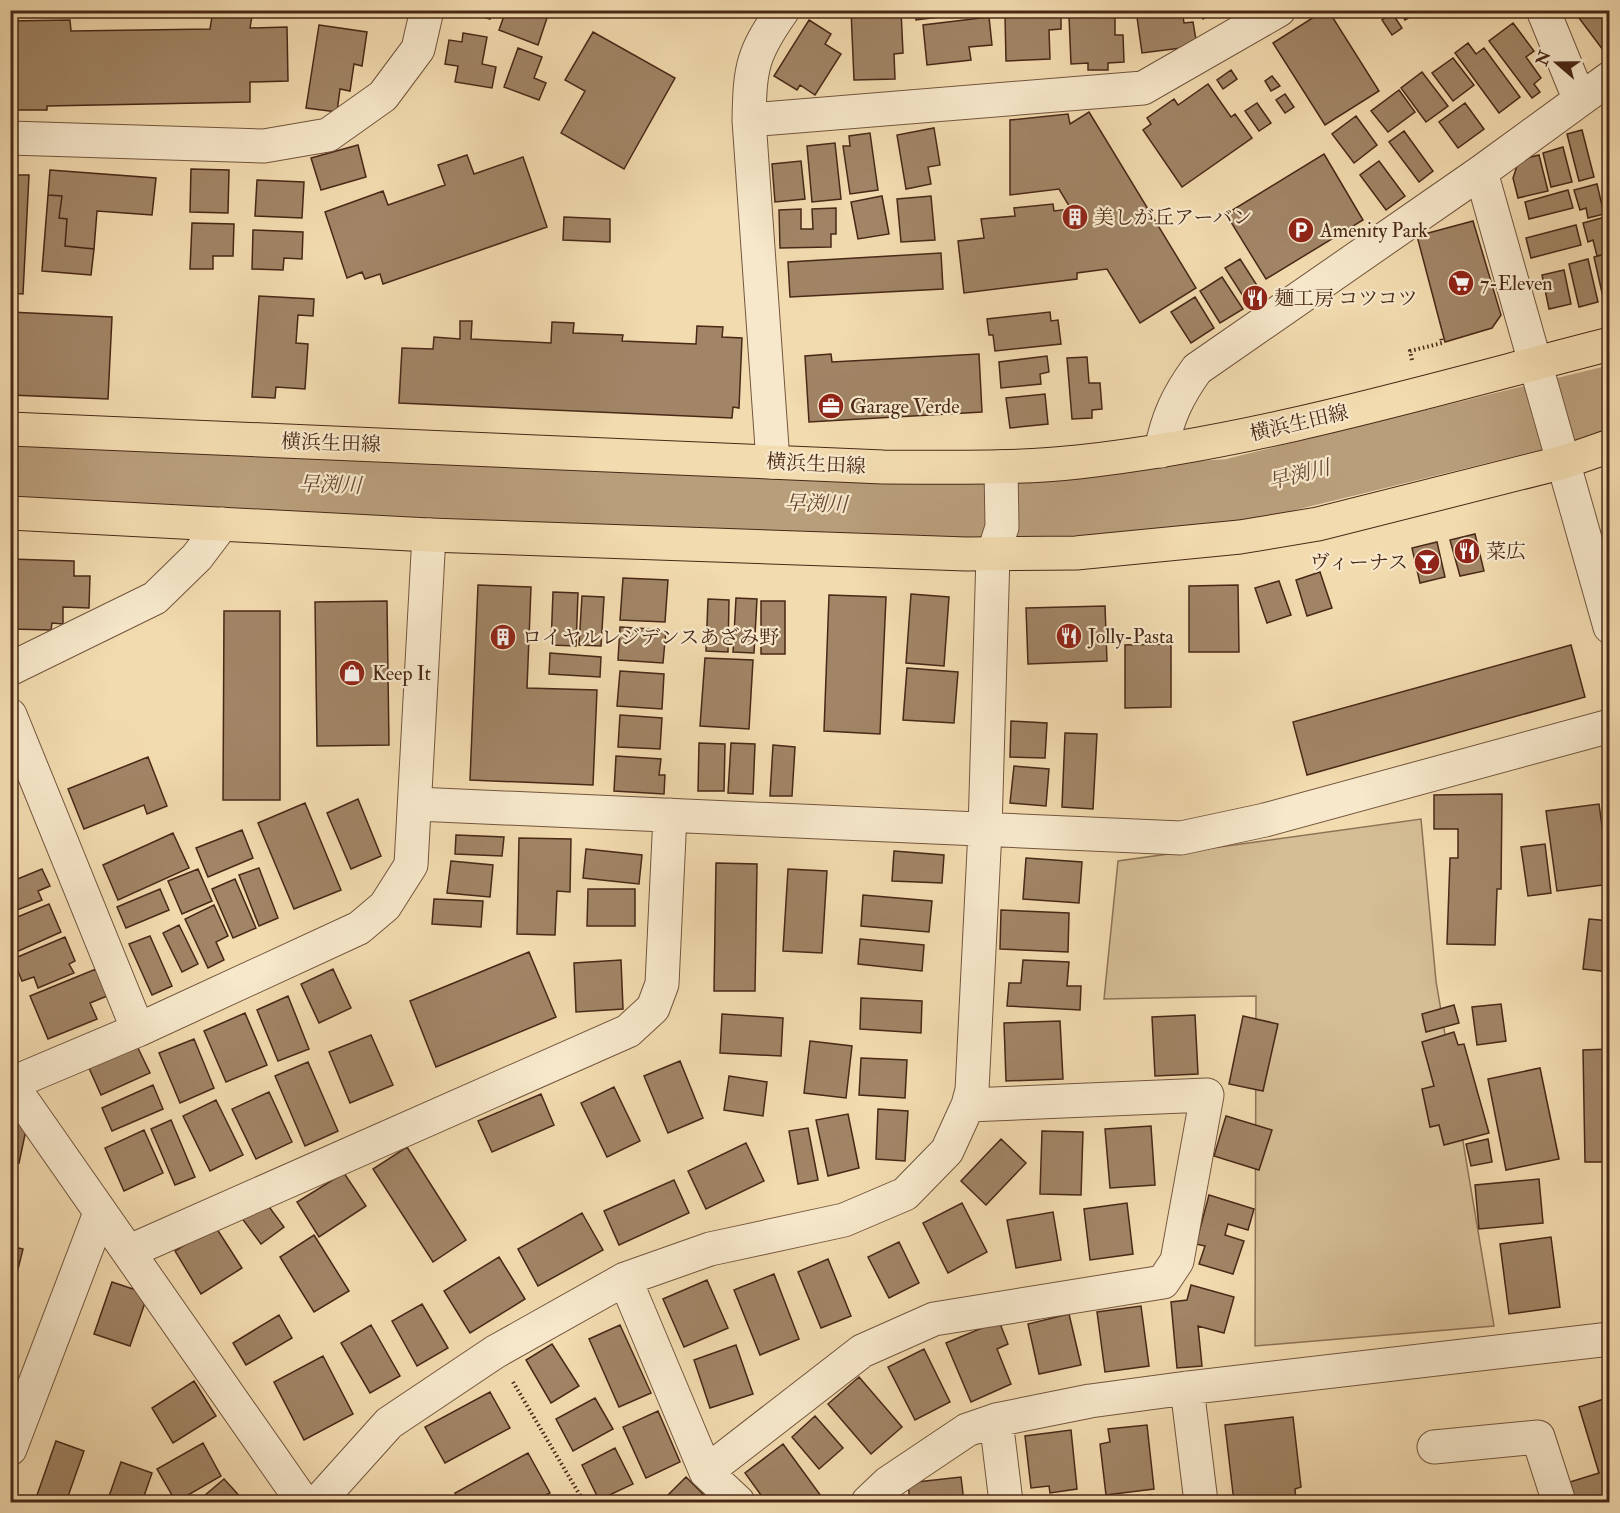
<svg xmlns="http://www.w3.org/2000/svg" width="1620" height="1513" viewBox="0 0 1620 1513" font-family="'IM FELL Double Pica','Noto Serif JP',serif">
	<rect width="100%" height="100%" fill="#f2dbaf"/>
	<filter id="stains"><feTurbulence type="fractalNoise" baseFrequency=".00333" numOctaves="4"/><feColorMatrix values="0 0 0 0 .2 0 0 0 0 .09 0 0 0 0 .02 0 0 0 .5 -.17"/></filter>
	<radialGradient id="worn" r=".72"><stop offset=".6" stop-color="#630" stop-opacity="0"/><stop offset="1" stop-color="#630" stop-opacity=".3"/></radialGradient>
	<path fill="#d5bd95" stroke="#8f7256" stroke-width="1.5" d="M1421,819L1436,981L1494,1326L1255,1346L1256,996L1104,999L1118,861Z"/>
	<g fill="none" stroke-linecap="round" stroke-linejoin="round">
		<path stroke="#b99e7b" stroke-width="66" d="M10,472L966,510L1230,492L1610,399"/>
	</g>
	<path fill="#a18566" stroke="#492817" stroke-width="1.5" d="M213,10H253L250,28L287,27L288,81L250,82V102L47,106V110H10V21L70,20L71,31L210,29Z
		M460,10H492L490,19Z
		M506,10H536L548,15L538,45L499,30Z
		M851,10H901L903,53L894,54L895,79L854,80Z
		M915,10H988V11L916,20Z
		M1015,10H1061V29L1049,30L1050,59L1006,61L1005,15H1015Z
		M1077,10H1115V35H1123L1124,62L1108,63V70H1088V63L1071,64L1069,16L1078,15Z
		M1136,10H1182L1184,23L1193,22L1197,46L1142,53Z
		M1199,10H1219L1203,19Z
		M1325,10H1328L1379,91L1325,125L1273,43Z
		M1399,10H1422L1405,20Z
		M1573,10H1610V44L1603,50Z
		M1392,13L1402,28L1392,35L1382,20Z
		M989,17L992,45L969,47L971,60L927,65L923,25Z
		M809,20L831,34L825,44L841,54L815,95L800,85L797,90L774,76Z
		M1513,23L1534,51L1526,57L1541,78L1534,84L1540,92L1532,98L1489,41Z
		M319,25L367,32L362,66L354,64L350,91L340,89L337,112L306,108Z
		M593,32L675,78L624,169L561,133L585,91L565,80Z
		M463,33L487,37L482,64L496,67L492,88L455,82L458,66L445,64L449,40L462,42Z
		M1468,43L1476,54L1484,48L1520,97L1499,113L1455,53Z
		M518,48L542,57L534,78L546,83L539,100L504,87Z
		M1453,58L1474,85L1453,101L1432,73Z
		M1231,70L1237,79L1223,89L1217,80Z
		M1422,72L1448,106L1426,122L1401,88Z
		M1272,76L1280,86L1271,91L1265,81Z
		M1208,84L1231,117L1235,114L1252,138L1182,187L1143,130L1151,124L1147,118L1174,99L1178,105Z
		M1399,90L1415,112L1388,132L1371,111Z
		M1285,94L1294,107L1285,113L1276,100Z
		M1257,103L1271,123L1259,131L1245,111Z
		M1465,103L1484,129L1458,148L1439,122Z
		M1610,103V125L1604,104Z
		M1089,112L1196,288L1140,323L1107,269L1077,273V279L964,293L958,241L984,238L981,219L1015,216L1014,208L1053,204L1054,211L1071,209L1059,189L1010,195V120L1068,114L1070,124Z
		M1356,116L1377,145L1354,163L1332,134Z
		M934,128L940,165L928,167L931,184L906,189L897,135Z
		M1582,130L1594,177L1579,181L1567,134Z
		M1404,131L1433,171L1419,182L1389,142Z
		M870,133L878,190L850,194L843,146H850L849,136Z
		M835,143L841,199L812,202L807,146Z
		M358,145L366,177L321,190L311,158Z
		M1563,147L1572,182L1551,187L1543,153Z
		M1324,154L1363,220L1266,279L1226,214Z
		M467,155L474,174L523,157L547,227L383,284L380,274L365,279L362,272L347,278L325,212L383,191L388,205L445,185L438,165Z
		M1539,155L1548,191L1518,198L1513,178L1519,160Z
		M801,161L805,199L775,202L772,164Z
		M1379,161L1405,196L1386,210L1360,175Z
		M191,169L229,170L228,213L190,212Z
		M50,170L156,178L152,215L97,211L94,249L65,246L67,219L59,218L62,196L48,195Z
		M10,175H29L23,294L10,293Z
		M257,180L304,182L302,218L255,216Z
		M1597,184L1604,214L1588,218L1586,208L1580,210L1574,190Z
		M1568,190L1573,208L1529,219L1525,202Z
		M48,195L62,196L59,218L67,219L65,246L94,249L91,275L42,271Z
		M882,196L889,234L858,239L851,202Z
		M931,196L935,240L901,242L897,199Z
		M836,208V234H831V247L780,248L779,210L801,209V229H813L812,209Z
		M564,217L610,219V242L563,240Z
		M1605,217L1610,237V253L1597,256L1593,240L1588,242L1583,223Z
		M1473,221L1501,315L1492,328L1445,342L1417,236Z
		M192,223L234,224L233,256H213V269H190Z
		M1576,225L1581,245L1531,258L1526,238Z
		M253,230L303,232L302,259L284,258L283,270L252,269Z
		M941,253L943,289L790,297L788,262Z
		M1610,253V301L1604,302L1594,257Z
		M1240,259L1267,301L1252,310L1225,268Z
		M1588,259L1598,302L1579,307L1569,264Z
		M1564,270L1571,304L1549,309L1542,275Z
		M1222,277L1243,309L1220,323L1200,291Z
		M259,296L314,299L313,316L298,315L296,343L308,344L305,389L276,387L275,398L252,397Z
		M1195,297L1214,328L1191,343L1171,312Z
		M10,312L112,317L108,399L10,395Z
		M1050,312L1051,321L1058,320L1061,344L995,351L993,335H989L987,319Z
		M460,321H472L471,339L551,343L552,322L574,323L573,333L623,335L622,341L696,344L697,326L723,327L722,337L742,338L739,408L733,407L732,418L399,403L402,348L433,349L434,337L460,339Z
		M831,354L832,362L979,354L982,412L809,422L805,356Z
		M1047,356L1049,372L1040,374L1041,384L1001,388L999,362Z
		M1087,357L1089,383H1100L1102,409L1092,410V418L1072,419L1067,358Z
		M1045,394L1048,424L1010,428L1006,398Z
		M1475,534L1484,571L1460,576L1450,540Z
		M1437,542L1445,577L1420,583L1412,548Z
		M10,559L74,561V576H90L89,608L63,607V624L52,623L51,630L10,629Z
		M1320,572L1332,608L1307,616L1296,580Z
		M623,578L668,580L665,622L620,620Z
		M1279,581L1291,615L1267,623L1255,588Z
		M478,585L531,587L527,688L597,690L593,785L470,780Z
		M1238,585L1239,652H1189V586Z
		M553,592L578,593L576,646L551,645Z
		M911,594L949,597L944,666L906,663Z
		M829,595L886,597L880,734L824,731Z
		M582,596L604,597L601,646L579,645Z
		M736,598L757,599L754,653L733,652Z
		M708,599L729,600L728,652L706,651Z
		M387,601L389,745L317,746L315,602Z
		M761,601H785V654H761Z
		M1105,606L1107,661L1028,664L1026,608Z
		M224,611H280V800H223Z
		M620,627L666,630L663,663L618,660Z
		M1171,644V707L1125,708V645Z
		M1571,645L1585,697L1307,775L1293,722Z
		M550,653L601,657L600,677L549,674Z
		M705,658L753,660L749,729L700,726Z
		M907,668L958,672L954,723L903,720Z
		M620,671L664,674L662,709L617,706Z
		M620,715L662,718L660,749L618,747Z
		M1011,721L1047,723L1045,758L1010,757Z
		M1065,733L1097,734L1093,809L1062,807Z
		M699,743L725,744L724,791H698Z
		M731,743L755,744L753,794L728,793Z
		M773,745L795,747L792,796H770Z
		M616,756L661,759L659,775H665L664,794L614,791Z
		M148,757L167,806L147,814L144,805L84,829L68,789Z
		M1014,766L1049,769L1046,806L1010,803Z
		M1502,794L1501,889H1497L1495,945L1447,944L1450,858H1458V829H1434V795Z
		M358,799L381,856L351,869L327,813Z
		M305,803L341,890L294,909L258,823Z
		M1599,804L1610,884L1557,891L1546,811Z
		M242,830L253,858L208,877L196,848Z
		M173,833L189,868L118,900L103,865Z
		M456,835L504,837L502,856L455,854Z
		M519,838L571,839L570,892L557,891L555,935L517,934Z
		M1545,844L1551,893L1528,896L1521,847Z
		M10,848L17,864L10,867Z
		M586,849L642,855L639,884L583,878Z
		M894,851L944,855L942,883L892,881Z
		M1026,858L1082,862L1079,903L1023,899Z
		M451,861L493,865L490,897L447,893Z
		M716,863L757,864L755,991H714Z
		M259,868L278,918L259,926L239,875Z
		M42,869L50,886L38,891L42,900L10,913V882Z
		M198,869L212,901L182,914L168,881Z
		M788,869L827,871L822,953L783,951Z
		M235,879L256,928L233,938L212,889Z
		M160,889L169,910L126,928L117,907Z
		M588,889H635V926H587Z
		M863,895L932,901L929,932L861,926Z
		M434,899L483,901L481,927L432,924Z
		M49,904L61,932L14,953L10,944V920Z
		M214,905L228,936L216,942L224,960L208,968L185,919Z
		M1001,910L1069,913L1068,952L1000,949Z
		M1589,919L1610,921V972L1583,969Z
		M179,925L198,964L182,972L163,933Z
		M150,936L172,986L152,995L129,944Z
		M65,937L75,961L69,964L74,973L38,988L34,977L22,981L13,959Z
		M860,939L924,945L922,971L858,964Z
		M529,952L556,1017L436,1067L410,1001Z
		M621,960L623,1009L576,1012L574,963Z
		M1023,960L1069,962L1067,986H1081L1080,1010L1007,1006L1009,983H1021Z
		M96,969L107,996L90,1003L97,1019L48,1039L30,996Z
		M333,969L351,1008L319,1023L301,984Z
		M288,996L309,1049L278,1061L257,1010Z
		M861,998L922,1001L921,1033L860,1029Z
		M1501,1004L1506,1041L1477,1045L1472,1007Z
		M1454,1005L1459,1023L1426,1032L1422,1014Z
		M245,1013L267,1065L226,1082L204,1031Z
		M722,1014L783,1018L781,1056L720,1053Z
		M1195,1015L1198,1074L1155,1076L1152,1017Z
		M1243,1016L1278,1024L1263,1091L1229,1084Z
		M1060,1021L1063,1079L1006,1081L1004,1023Z
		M1454,1032L1458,1045L1464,1044L1489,1133L1444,1145L1439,1125L1430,1127L1422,1089L1434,1086L1422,1042Z
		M371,1035L393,1085L350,1103L329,1052Z
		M194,1039L214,1088L180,1103L159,1053Z
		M810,1041L852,1046L846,1098L804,1093Z
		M137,1046L150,1073L101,1095L89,1068Z
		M1610,1049V1162H1585L1583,1050Z
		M861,1058L907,1060L905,1098L859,1095Z
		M680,1061L703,1118L668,1133L644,1076Z
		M308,1062L338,1131L305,1146L275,1076Z
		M1540,1068L1559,1159L1506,1170L1488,1079Z
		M729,1076L767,1082L763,1116L724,1110Z
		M153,1085L163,1109L112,1131L102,1108Z
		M614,1087L640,1141L607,1157L581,1103Z
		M269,1092L292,1142L256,1159L232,1109Z
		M541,1094L554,1125L492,1152L478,1121Z
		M216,1100L243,1155L210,1171L183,1116Z
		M878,1109L908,1111L905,1161L876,1159Z
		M848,1114L859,1168L828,1176L816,1120Z
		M1226,1116L1272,1130L1259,1170L1214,1156Z
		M171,1120L195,1177L175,1185L151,1129Z
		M10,1121L27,1125L19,1163L10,1161Z
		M1151,1126L1155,1185L1110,1188L1105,1129Z
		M808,1128L818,1180L798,1184L789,1131Z
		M144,1130L163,1173L124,1191L105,1148Z
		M1042,1131L1083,1132L1081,1195L1040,1194Z
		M1001,1139L1026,1163L986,1205L961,1181Z
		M1488,1139L1492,1162L1471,1166L1466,1144Z
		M746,1143L764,1181L706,1209L688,1171Z
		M407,1147L466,1240L433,1262L373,1169Z
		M344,1173L366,1206L319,1237L297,1202Z
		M1539,1179L1543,1223L1479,1229L1475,1185Z
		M674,1180L689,1213L619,1245L604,1211Z
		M1209,1195L1254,1209L1248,1230L1228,1224L1225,1235L1244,1241L1233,1274L1199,1264L1205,1246L1196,1244Z
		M264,1200L284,1227L261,1244L241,1217Z
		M962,1203L987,1252L948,1273L923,1223Z
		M1127,1203L1133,1254L1090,1260L1084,1209Z
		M1053,1212L1061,1260L1016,1268L1007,1220Z
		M582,1213L603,1250L538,1286L518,1249Z
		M215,1226L242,1268L201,1294L175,1251Z
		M314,1235L349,1291L314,1312L280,1257Z
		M1551,1237L1560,1307L1509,1314L1500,1244Z
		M899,1242L919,1283L889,1298L868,1257Z
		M10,1246L23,1249L14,1285L10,1284Z
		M499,1257L525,1299L470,1333L444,1291Z
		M828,1259L851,1316L821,1328L798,1272Z
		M774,1274L799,1339L760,1355L734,1290Z
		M707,1280L728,1328L684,1347L663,1299Z
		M112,1282L148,1294L130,1346L94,1334Z
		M1191,1285L1234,1297L1224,1333L1198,1326L1202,1366L1177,1368L1171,1302L1187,1300Z
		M422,1304L448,1348L417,1366L392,1321Z
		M1141,1306L1149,1366L1105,1372L1097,1312Z
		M1069,1314L1081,1365L1039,1374L1028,1324Z
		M279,1315L292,1338L246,1365L233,1343Z
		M999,1321L1008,1344L997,1349L1011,1384L971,1402L946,1343Z
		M371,1325L400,1376L370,1393L341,1343Z
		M620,1325L651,1393L619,1407L589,1339Z
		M552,1344L579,1386L551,1403L526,1360Z
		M736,1345L753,1394L710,1408L694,1360Z
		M924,1349L950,1402L915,1420L888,1367Z
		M323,1356L353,1414L304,1440L274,1382Z
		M859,1377L902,1427L871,1454L828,1404Z
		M194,1381L216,1416L173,1443L152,1408Z
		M490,1392L510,1428L445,1463L425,1427Z
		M1610,1397V1502H1576L1570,1482L1599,1473L1579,1407Z
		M595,1398L613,1429L573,1451L556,1419Z
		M658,1411L680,1462L646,1478L623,1427Z
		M815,1416L843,1448L819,1469L792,1437Z
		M1293,1417L1301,1487L1295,1489L1296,1502H1234L1225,1425Z
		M1147,1425L1154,1489L1106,1495L1100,1444L1110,1442L1108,1429Z
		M1071,1430L1077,1489L1050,1493L1049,1486L1031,1488L1025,1436Z
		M56,1441L84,1451L66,1502H49L36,1498Z
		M203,1443L221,1476L176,1502L157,1469Z
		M783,1444L821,1496L811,1502H766L745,1473Z
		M615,1448L633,1484L599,1500L582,1465Z
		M528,1453L550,1493L532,1502H460L455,1493Z
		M121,1462L152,1473L142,1502H107Z
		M686,1477L711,1502H661Z
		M961,1477L964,1502H910L908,1483Z
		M224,1479L245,1502H197Z
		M1151,1495L1152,1502H1106V1501Z"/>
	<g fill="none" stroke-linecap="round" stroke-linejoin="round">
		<defs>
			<path id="minor" d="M1543,10L1579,98
				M749,120L1143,88L1279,10
				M10,138L264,146L328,135L383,96L418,49L427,10
				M1481,172L1610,627
				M1161,451C1167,418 1178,395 1197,369L1481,172L1610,78
				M773,462L749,120C750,67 752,54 783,10
				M10,669L155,598L197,557L222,524
				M10,715L138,1030
				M416,804L1181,838L1265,820L1610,726
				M10,1084L138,1030L359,928L385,906L411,865L429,535
				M11,1084L303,1502
				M130,1251L628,1031L653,1008L662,984L670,815
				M625,1279L706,1472L738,1502
				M1187,1388L1201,1502
				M996,1420L1006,1502
				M1434,1447L1538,1437L1559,1502
				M10,1449L100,1213
				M706,1472L862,1351L934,1319L1163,1282L1177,1261L1207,1095L968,1105
				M318,1502L389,1423L495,1352L625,1279L710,1249L844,1220L905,1194L947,1151L968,1105L972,1090L985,830L993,555L1002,527L1001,467
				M868,1502L888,1483L967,1430L996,1420L1090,1401L1187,1388L1610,1339"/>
			<path id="major" d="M10,429L883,467C948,467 1014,469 1078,462C1259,442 1434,389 1610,344
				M10,513L429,535L966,554L1076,553L1240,537L1318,524L1564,462L1610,446"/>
		</defs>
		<use href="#minor" stroke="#73553d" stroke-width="35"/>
		<use href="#major" stroke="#492817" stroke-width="35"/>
		<path stroke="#492817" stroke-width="4" stroke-dasharray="1.5 3" stroke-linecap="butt" d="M1412,360L1410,351L1442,343L1441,337
			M513,1382L584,1502"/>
		<use href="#minor" stroke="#f7e8cb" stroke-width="33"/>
		<use href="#major" stroke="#f2dbaf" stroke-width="33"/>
	</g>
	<defs>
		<symbol id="building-disc" viewBox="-11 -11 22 22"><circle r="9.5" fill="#8f2418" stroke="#f7e8cb"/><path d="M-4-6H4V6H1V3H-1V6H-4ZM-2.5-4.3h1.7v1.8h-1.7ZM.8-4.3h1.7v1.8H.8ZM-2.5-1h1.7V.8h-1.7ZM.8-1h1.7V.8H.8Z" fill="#fff"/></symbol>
		<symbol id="parking-disc" viewBox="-11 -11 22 22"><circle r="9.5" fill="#8f2418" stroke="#f7e8cb"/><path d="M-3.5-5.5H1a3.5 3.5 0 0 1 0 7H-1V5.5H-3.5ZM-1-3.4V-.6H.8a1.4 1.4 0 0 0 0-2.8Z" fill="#fff"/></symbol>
		<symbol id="supermarket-disc" viewBox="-11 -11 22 22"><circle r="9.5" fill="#8f2418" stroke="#f7e8cb"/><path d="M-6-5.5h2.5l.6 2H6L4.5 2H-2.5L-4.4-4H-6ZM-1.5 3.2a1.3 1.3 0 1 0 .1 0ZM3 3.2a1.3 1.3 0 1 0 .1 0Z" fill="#fff"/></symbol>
		<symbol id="restaurant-disc" viewBox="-11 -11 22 22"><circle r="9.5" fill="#8f2418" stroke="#f7e8cb"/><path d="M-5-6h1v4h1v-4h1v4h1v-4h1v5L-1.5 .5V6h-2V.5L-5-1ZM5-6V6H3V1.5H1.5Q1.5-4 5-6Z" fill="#fff"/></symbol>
		<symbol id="office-disc" viewBox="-11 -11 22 22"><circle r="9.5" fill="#8f2418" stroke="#f7e8cb"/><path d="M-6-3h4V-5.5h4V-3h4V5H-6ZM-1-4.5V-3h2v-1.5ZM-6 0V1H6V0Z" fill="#fff"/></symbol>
		<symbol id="bar-disc" viewBox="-11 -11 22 22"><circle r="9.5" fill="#8f2418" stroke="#f7e8cb"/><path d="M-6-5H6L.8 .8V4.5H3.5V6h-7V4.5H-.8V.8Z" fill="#fff"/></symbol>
		<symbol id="shop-disc" viewBox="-11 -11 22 22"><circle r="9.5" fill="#8f2418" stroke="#f7e8cb"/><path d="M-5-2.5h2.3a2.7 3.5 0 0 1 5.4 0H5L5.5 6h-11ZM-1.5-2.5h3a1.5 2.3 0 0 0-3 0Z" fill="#fff"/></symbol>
	</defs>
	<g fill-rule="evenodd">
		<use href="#building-disc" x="1060" y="202" width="30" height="30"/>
		<use href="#parking-disc" x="1286" y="215" width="30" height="30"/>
		<use href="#supermarket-disc" x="1446" y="268" width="30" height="30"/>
		<use href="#restaurant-disc" x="1240" y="283" width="30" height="30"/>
		<use href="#office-disc" x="816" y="391" width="30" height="30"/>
		<use href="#restaurant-disc" x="1452" y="536" width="30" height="30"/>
		<use href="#bar-disc" x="1412" y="547" width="30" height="30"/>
		<use href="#restaurant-disc" x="1054" y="621" width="30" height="30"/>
		<use href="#building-disc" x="488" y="622" width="30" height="30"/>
		<use href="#shop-disc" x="337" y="658" width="30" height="30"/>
	</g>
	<g text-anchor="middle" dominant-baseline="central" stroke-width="4.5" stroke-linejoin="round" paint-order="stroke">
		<g font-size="20" fill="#492817" stroke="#f7e8cb" text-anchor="start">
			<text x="1094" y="217">美しが丘アーバン</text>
			<text x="1320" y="230">Amenity Park</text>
			<text x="1480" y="283">7-Eleven</text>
			<text x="1274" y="298">麺工房 コツコツ</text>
			<text x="850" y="406">Garage Verde</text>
			<text x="1486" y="551">菜広</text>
			<text x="1408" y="562" text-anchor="end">ヴィーナス</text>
			<text x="1088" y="636">Jolly-Pasta</text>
			<text x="522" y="637">ロイヤルレジデンスあざみ野</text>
			<text x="372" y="673">Keep It</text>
		</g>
		<g font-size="20" fill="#492817" stroke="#f7e8cb">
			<text transform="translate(1299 423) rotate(-13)">横浜生田線</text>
			<text transform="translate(331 443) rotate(2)">横浜生田線</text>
			<text transform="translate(816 464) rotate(3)">横浜生田線</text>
		</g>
		<g font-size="21" font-style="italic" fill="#654630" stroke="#f7e8cb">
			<text transform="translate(1299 475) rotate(-14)">早渕川</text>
			<text transform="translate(330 485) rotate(2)">早渕川</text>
			<text transform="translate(816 504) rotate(2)">早渕川</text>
		</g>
	</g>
	<rect width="1620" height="1513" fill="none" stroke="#f2dbaf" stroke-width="36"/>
	<rect x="12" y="12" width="1596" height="1489" fill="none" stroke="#492817" stroke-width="3"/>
	<rect x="18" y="18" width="1584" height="1477" fill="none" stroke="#492817" stroke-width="1.5"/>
	<g transform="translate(1557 63) rotate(290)" stroke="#f7e8cb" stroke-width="4.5" paint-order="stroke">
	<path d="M0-4.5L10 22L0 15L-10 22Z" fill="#492817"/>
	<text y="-9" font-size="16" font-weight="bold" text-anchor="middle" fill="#492817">N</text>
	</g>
	<rect width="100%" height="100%" filter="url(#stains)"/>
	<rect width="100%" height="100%" fill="url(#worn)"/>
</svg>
